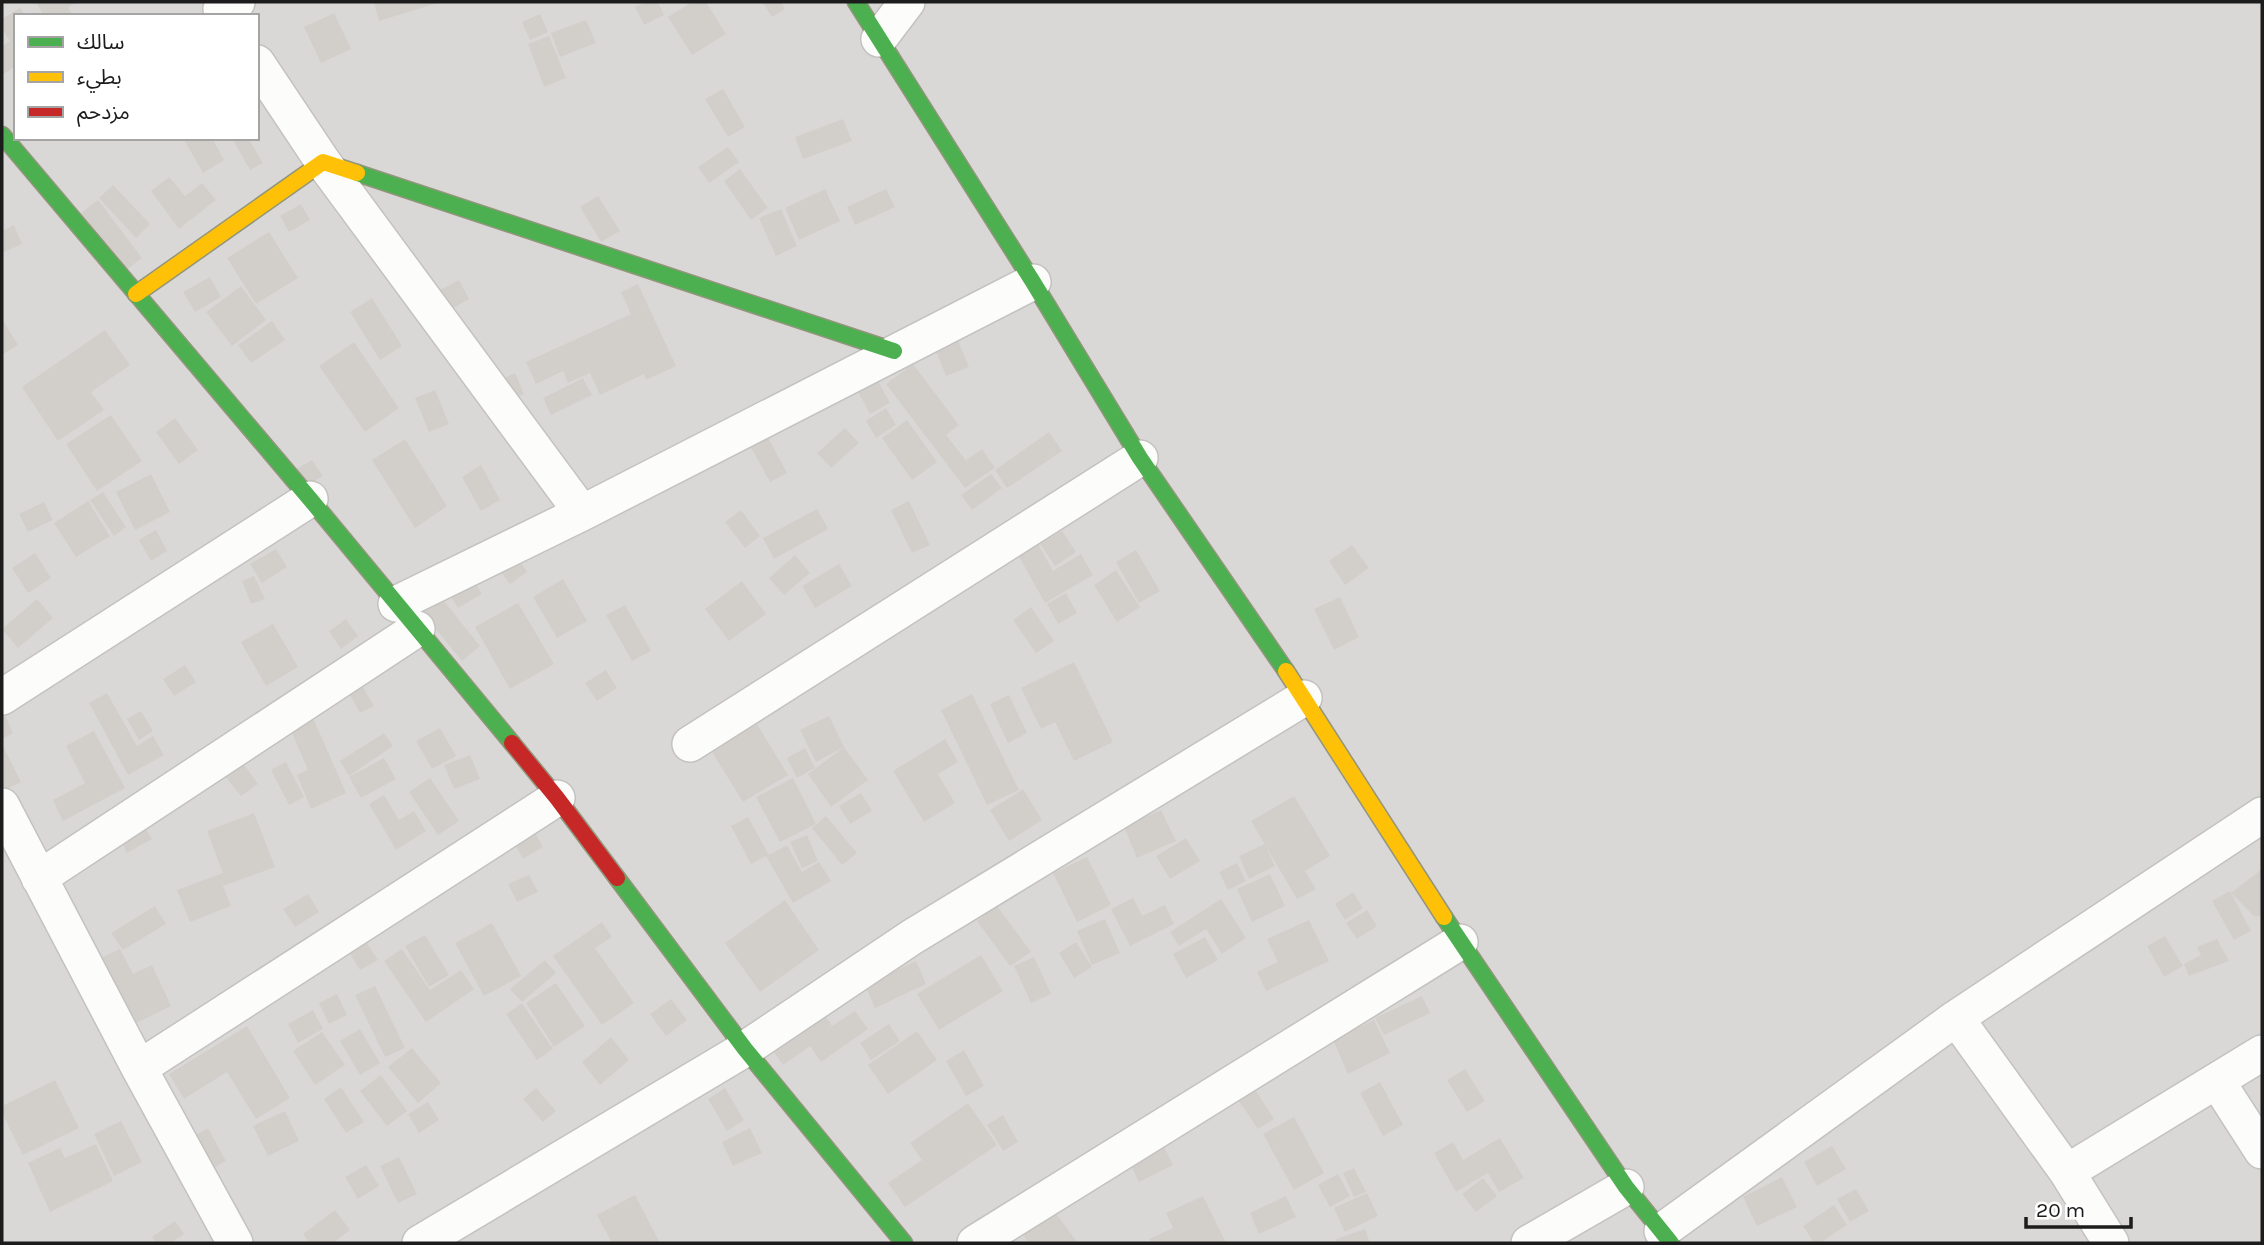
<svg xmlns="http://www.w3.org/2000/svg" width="2264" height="1245" viewBox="0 0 2264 1245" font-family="Karla,'Noto Sans Arabic',sans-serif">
	<rect width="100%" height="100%" fill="#ece9e4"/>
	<path fill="#dad8d6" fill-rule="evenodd" d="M2,2H2262V1243H2ZM16,16H257V138H16Z"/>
	<path fill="#d2cfcb" d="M36,2H77L68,7L73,16H44Z
		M374,2H441L379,21Z
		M646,2H658L664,15L644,25L635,7Z
		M692,2H706L726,34L692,55L668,17Z
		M762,2H781L785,9L772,17Z
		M20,8L25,16H16V66L2,75V46L10,41L2,29V19Z
		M334,13L351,49L321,63L304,27Z
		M540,14L548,32L530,40L522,22Z
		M586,20L596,43L560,57L551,33Z
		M549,36L566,78L544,87L528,44Z
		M723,89L745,127L728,137L705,99Z
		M843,119L852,141L803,159L795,137Z
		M183,138H212L224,160L203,173Z
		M232,138H248L263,163L250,170Z
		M728,147L739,162L709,183L698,167Z
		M740,169L768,208L751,220L724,181Z
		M169,177L185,196L202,183L216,200L179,229L151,191Z
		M113,185L150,224L136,238L99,198Z
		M825,189L840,221L799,240L785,208Z
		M886,189L895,207L855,225L847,207Z
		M598,196L620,231L601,242L580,207Z
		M98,200L142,258L125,271L81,213Z
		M301,204L310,220L289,232L280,216Z
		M781,209L797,246L776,256L759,218Z
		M14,225L22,244L2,253V231Z
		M269,232L298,278L256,304L227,258Z
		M210,277L221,297L195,312L183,292Z
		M459,280L469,299L438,317L427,297Z
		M638,284L676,366L646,380L644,374L600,395L590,373L568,383L563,371L536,384L526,362L631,314L621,292Z
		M241,286L266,320L232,346L206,312Z
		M372,298L402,346L380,360L350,312Z
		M2,319L18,345L2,355Z
		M272,321L285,340L251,363L238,345Z
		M105,330L130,365L91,392L104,410L58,441L22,387Z
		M957,338L969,367L946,376L935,348Z
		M354,342L399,408L365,432L319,366Z
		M913,364L959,425L946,435L971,467L966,460L982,449L995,468L965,488L886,384Z
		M515,373L524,394L499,405L490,385Z
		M583,378L592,395L551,415L543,398Z
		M877,379L890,403L870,414L857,390Z
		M435,390L449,424L429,432L415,398Z
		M886,408L896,425L876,438L866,421Z
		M111,415L142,461L97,491L66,444Z
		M175,418L198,450L179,464L156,432Z
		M907,420L937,462L912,480L882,438Z
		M845,428L859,443L831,468L817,453Z
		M764,430L787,473L770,482L747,440Z
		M1049,432L1062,451L1007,488L995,470Z
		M405,439L447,506L415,528L372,460Z
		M312,460L323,476L303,488L293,471Z
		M481,465L500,500L481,511L462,477Z
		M151,474L170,512L135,530L116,492Z
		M991,474L1002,488L972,510L961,495Z
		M103,492L126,527L114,536L90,500Z
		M88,501L110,536L76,557L54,523Z
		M909,501L930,545L912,553L891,510Z
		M44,502L53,520L28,532L19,514Z
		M817,509L828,529L774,559L763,538Z
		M741,510L760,536L745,548L725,522Z
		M156,530L167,551L151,561L139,540Z
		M1062,531L1076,552L1055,566L1040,544Z
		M1038,544L1053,571L1081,554L1093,575L1045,603L1018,555Z
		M1352,545L1369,568L1345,585L1329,561Z
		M276,549L287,567L262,583L250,564Z
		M1136,550L1160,591L1139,603L1116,562Z
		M513,551L527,572L510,584L495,564Z
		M35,553L51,578L28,593L12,568Z
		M795,555L810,573L784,595L769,578Z
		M839,564L852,586L815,608L802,586Z
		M1116,570L1140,607L1117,622L1094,585Z
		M469,573L482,594L458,608L445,588Z
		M254,576L265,599L251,604L242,581Z
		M563,579L587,621L557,638L533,597Z
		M742,581L766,614L729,641L705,609Z
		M436,591L480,646L462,661L417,606Z
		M1066,593L1077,613L1058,624L1047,604Z
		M1340,597L1359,637L1334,650L1314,609Z
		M37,599L53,618L18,648L2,629Z
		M518,603L554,664L510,689L475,627Z
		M625,605L651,651L632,661L606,615Z
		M1031,607L1054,641L1036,653L1013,620Z
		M346,619L358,636L341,649L329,631Z
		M273,624L298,667L266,686L241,642Z
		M1074,662L1113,742L1074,761L1055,722L1041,729L1021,688Z
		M185,665L196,682L174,696L163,679Z
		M606,670L617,688L597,701L585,683Z
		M360,682L374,706L360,713L347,690Z
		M107,693L137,746L153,736L164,755L128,775L89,703Z
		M972,694L1019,790L987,805L941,710Z
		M1009,695L1027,733L1008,743L990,704Z
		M141,711L153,731L139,740L127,719Z
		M310,711L346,793L311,809L297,775L308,770L287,721Z
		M4,713L13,733L2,739V714Z
		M829,716L844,747L816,762L800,730Z
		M757,724L788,775L743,802L712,752Z
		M440,728L456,756L432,769L416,741Z
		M94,731L125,788L63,821L53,800L85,783L66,746Z
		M384,733L393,746L349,776L340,761Z
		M945,739L958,762L938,774L955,803L924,822L893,771Z
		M2,744L21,782L2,791Z
		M844,747L868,780L831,807L808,774Z
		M805,748L815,768L797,778L787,758Z
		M470,755L480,779L454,789L444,765Z
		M239,758L258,784L241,796L221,771Z
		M384,758L396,779L361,798L349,777Z
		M286,762L304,797L289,805L271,770Z
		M430,778L459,821L438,835L409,792Z
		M793,778L816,824L780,842L756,797Z
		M1023,789L1042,820L1009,841L990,810Z
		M861,793L872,811L850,824L839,806Z
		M384,795L399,820L414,811L426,831L396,850L369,804Z
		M1294,796L1330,856L1305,871L1316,889L1297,899L1251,821Z
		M1161,810L1176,841L1137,858L1124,827Z
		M254,813L275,867L223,886L231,906L190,922L177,890L223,873L207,831Z
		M826,816L857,853L842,865L812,828Z
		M748,817L769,855L787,845L802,872L819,862L831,881L793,903L766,856L751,864L731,826Z
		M140,820L152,839L127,853L117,833Z
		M530,824L543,847L523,859L510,836Z
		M807,835L818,861L802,868L790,842Z
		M1186,838L1200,861L1170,879L1156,856Z
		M1265,844L1275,866L1249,879L1239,856Z
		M1087,857L1111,905L1077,922L1053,873Z
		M1237,863L1246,881L1228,890L1219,872Z
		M2262,869V915L2255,917L2231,893Z
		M1270,874L1285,906L1252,922L1237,889Z
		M529,875L538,892L517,902L508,884Z
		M2230,891L2251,931L2234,940L2212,901Z
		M1353,892L1363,908L1345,920L1335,904Z
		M308,894L319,912L295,927L283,909Z
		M1133,898L1142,916L1165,905L1174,924L1130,946L1111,909Z
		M1221,899L1246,938L1222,954L1206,929L1179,946L1170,932Z
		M785,900L819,950L760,992L725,943Z
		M155,906L166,924L123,950L111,933Z
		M997,906L1031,952L1010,966L977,921Z
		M1367,910L1377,926L1357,939L1346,923Z
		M1105,919L1120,953L1092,965L1077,931Z
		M1309,920L1329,961L1266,991L1257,972L1278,962L1267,939Z
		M602,922L612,937L595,948L634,1003L602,1025L553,956Z
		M492,923L521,976L484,996L455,943Z
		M358,929L378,960L360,970L341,939Z
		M425,935L449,975L429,987L405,946Z
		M2165,936L2183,966L2164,977L2147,946Z
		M1205,937L1218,960L1186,978L1173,954Z
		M2217,939L2229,961L2189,976L2184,964L2201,955L2197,947Z
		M1076,942L1092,967L1074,978L1059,953Z
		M120,949L133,974L152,965L171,1006L130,1026L99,959Z
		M402,949L430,990L461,970L474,989L426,1022L384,961Z
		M981,955L1003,991L939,1030L917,994Z
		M1034,957L1051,994L1031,1003L1014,966Z
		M545,960L556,973L522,1002L510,989Z
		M916,961L926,984L875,1008L865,985Z
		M556,983L585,1026L554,1047L526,1003Z
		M375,986L405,1048L385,1057L355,995Z
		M337,994L347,1015L329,1024L319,1003Z
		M1422,996L1430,1013L1384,1035L1375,1018Z
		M671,999L687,1020L666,1036L650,1014Z
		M522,1003L553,1049L537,1060L506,1014Z
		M820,1008L832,1026L855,1011L868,1029L821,1062L810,1046L783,1065L768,1044Z
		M313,1010L323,1029L298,1043L288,1024Z
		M1374,1020L1390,1053L1348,1074L1333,1040Z
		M889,1024L900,1041L871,1060L860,1043Z
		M247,1026L290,1098L256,1119L227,1072L184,1099L169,1074Z
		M360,1029L380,1063L360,1075L340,1041Z
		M917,1031L937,1060L888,1094L868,1065Z
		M322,1032L345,1065L315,1085L293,1051Z
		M611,1037L629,1060L600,1085L582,1062Z
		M412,1048L441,1083L418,1103L388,1067Z
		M964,1050L984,1086L966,1096L946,1061Z
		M1465,1069L1485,1101L1467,1112L1447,1080Z
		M381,1075L407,1111L387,1126L360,1091Z
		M55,1080L79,1128L23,1155L2,1113V1106Z
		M1380,1082L1403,1125L1383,1136L1360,1093Z
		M1253,1086L1274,1119L1258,1129L1236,1097Z
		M341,1087L364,1122L346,1133L324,1099Z
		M536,1088L556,1111L543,1122L523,1099Z
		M725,1088L744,1120L727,1131L708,1099Z
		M428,1102L439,1120L419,1133L408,1114Z
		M968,1103L997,1145L905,1207L888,1183L922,1160L910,1143Z
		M285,1111L299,1141L268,1156L253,1126Z
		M1003,1115L1018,1142L1003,1151L987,1125Z
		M1294,1117L1324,1173L1294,1190L1263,1134Z
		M121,1121L142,1162L114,1176L94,1134Z
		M208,1128L226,1161L210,1170L192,1137Z
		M750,1128L762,1153L733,1166L722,1142Z
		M1500,1138L1524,1178L1499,1192L1488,1173L1456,1192L1434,1153L1453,1142L1463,1160Z
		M1160,1139L1173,1165L1139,1182L1126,1156Z
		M96,1144L113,1181L50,1212L28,1163L60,1148L65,1158Z
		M1832,1146L1846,1169L1817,1186L1804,1162Z
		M399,1157L417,1194L398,1203L380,1166Z
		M366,1165L379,1186L358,1199L345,1177Z
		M1354,1168L1366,1192L1354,1197L1343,1173Z
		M1338,1174L1350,1196L1330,1207L1318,1185Z
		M1782,1177L1797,1207L1757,1226L1743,1197Z
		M1483,1178L1497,1196L1476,1212L1462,1194Z
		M1856,1189L1869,1211L1850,1222L1837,1199Z
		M1367,1193L1378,1216L1345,1232L1334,1208Z
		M635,1195L660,1243H612L597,1215Z
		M1203,1196L1226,1243H1151L1149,1239L1173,1228L1166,1213Z
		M1286,1196L1296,1217L1259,1234L1250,1213Z
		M1834,1205L1847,1225L1820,1243H1814L1803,1226Z
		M1051,1207L1078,1243H1029L1019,1230Z
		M335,1210L350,1230L333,1243H310L303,1234Z
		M175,1221L184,1234L171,1243H156L152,1237Z
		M1365,1229L1370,1243H1337L1336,1239Z"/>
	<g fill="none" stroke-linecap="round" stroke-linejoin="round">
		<defs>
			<path id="street" d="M221,9L237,2
				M879,39L907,2
				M257,63L323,162L582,513
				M396,604L582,513L1033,282
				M2,697L310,499
				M690,744L1140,458
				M2,806L139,1068L235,1243
				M39,878L417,629
				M1956,1018L2067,1172L2111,1243
				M139,1068L557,798
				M2217,1081L2262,1151
				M2067,1172L2262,1053
				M1662,1231L1956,1018L2262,815
				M420,1243L745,1049L912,937L1304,698
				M975,1243L1460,942
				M1529,1243L1626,1187"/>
			<path id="fast" d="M856,2L1033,282L1140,458L1286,671
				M2,135L310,499L512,743
				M357,173L894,351
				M617,878L745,1049L904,1243
				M1444,917L1626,1187L1671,1243"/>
			<path id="slow" d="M136,294L323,162L357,173
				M1286,671L1444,917"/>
			<path id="jam" d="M512,743L557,798L617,878"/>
		</defs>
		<use href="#street" stroke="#c4c2c0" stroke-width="38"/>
		<use href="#fast" stroke="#93957c" stroke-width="19"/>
		<use href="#slow" stroke="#93957c" stroke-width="19"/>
		<use href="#jam" stroke="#93957c" stroke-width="19"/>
		<use href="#street" stroke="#fcfcfb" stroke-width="35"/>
		<use href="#fast" stroke="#4caf50" stroke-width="16"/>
		<use href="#slow" stroke="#ffc107" stroke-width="16"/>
		<use href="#jam" stroke="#c62828" stroke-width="16"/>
	</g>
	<rect width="2264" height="1245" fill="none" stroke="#1c1c1c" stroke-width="7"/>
	<rect x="14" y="14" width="245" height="126" fill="#ffffff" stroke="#a4a4a4" stroke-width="2"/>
	<rect x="28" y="37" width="35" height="10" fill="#4caf50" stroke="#a4a4a4" stroke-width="2"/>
	<text x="77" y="49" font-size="21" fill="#1c1c1c">سالك</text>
	<rect x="28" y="72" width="35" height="10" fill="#ffc107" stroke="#a4a4a4" stroke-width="2"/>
	<text x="77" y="84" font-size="21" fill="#1c1c1c">بطيء</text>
	<rect x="28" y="107" width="35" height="10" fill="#c62828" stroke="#a4a4a4" stroke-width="2"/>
	<text x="77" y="119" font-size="21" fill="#1c1c1c">مزدحم</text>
	<path d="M2026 1217v10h105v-10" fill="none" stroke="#1c1c1c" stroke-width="3.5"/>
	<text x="2036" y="1217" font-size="21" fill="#1c1c1c" stroke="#ffffff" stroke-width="5" paint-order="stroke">20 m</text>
</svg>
